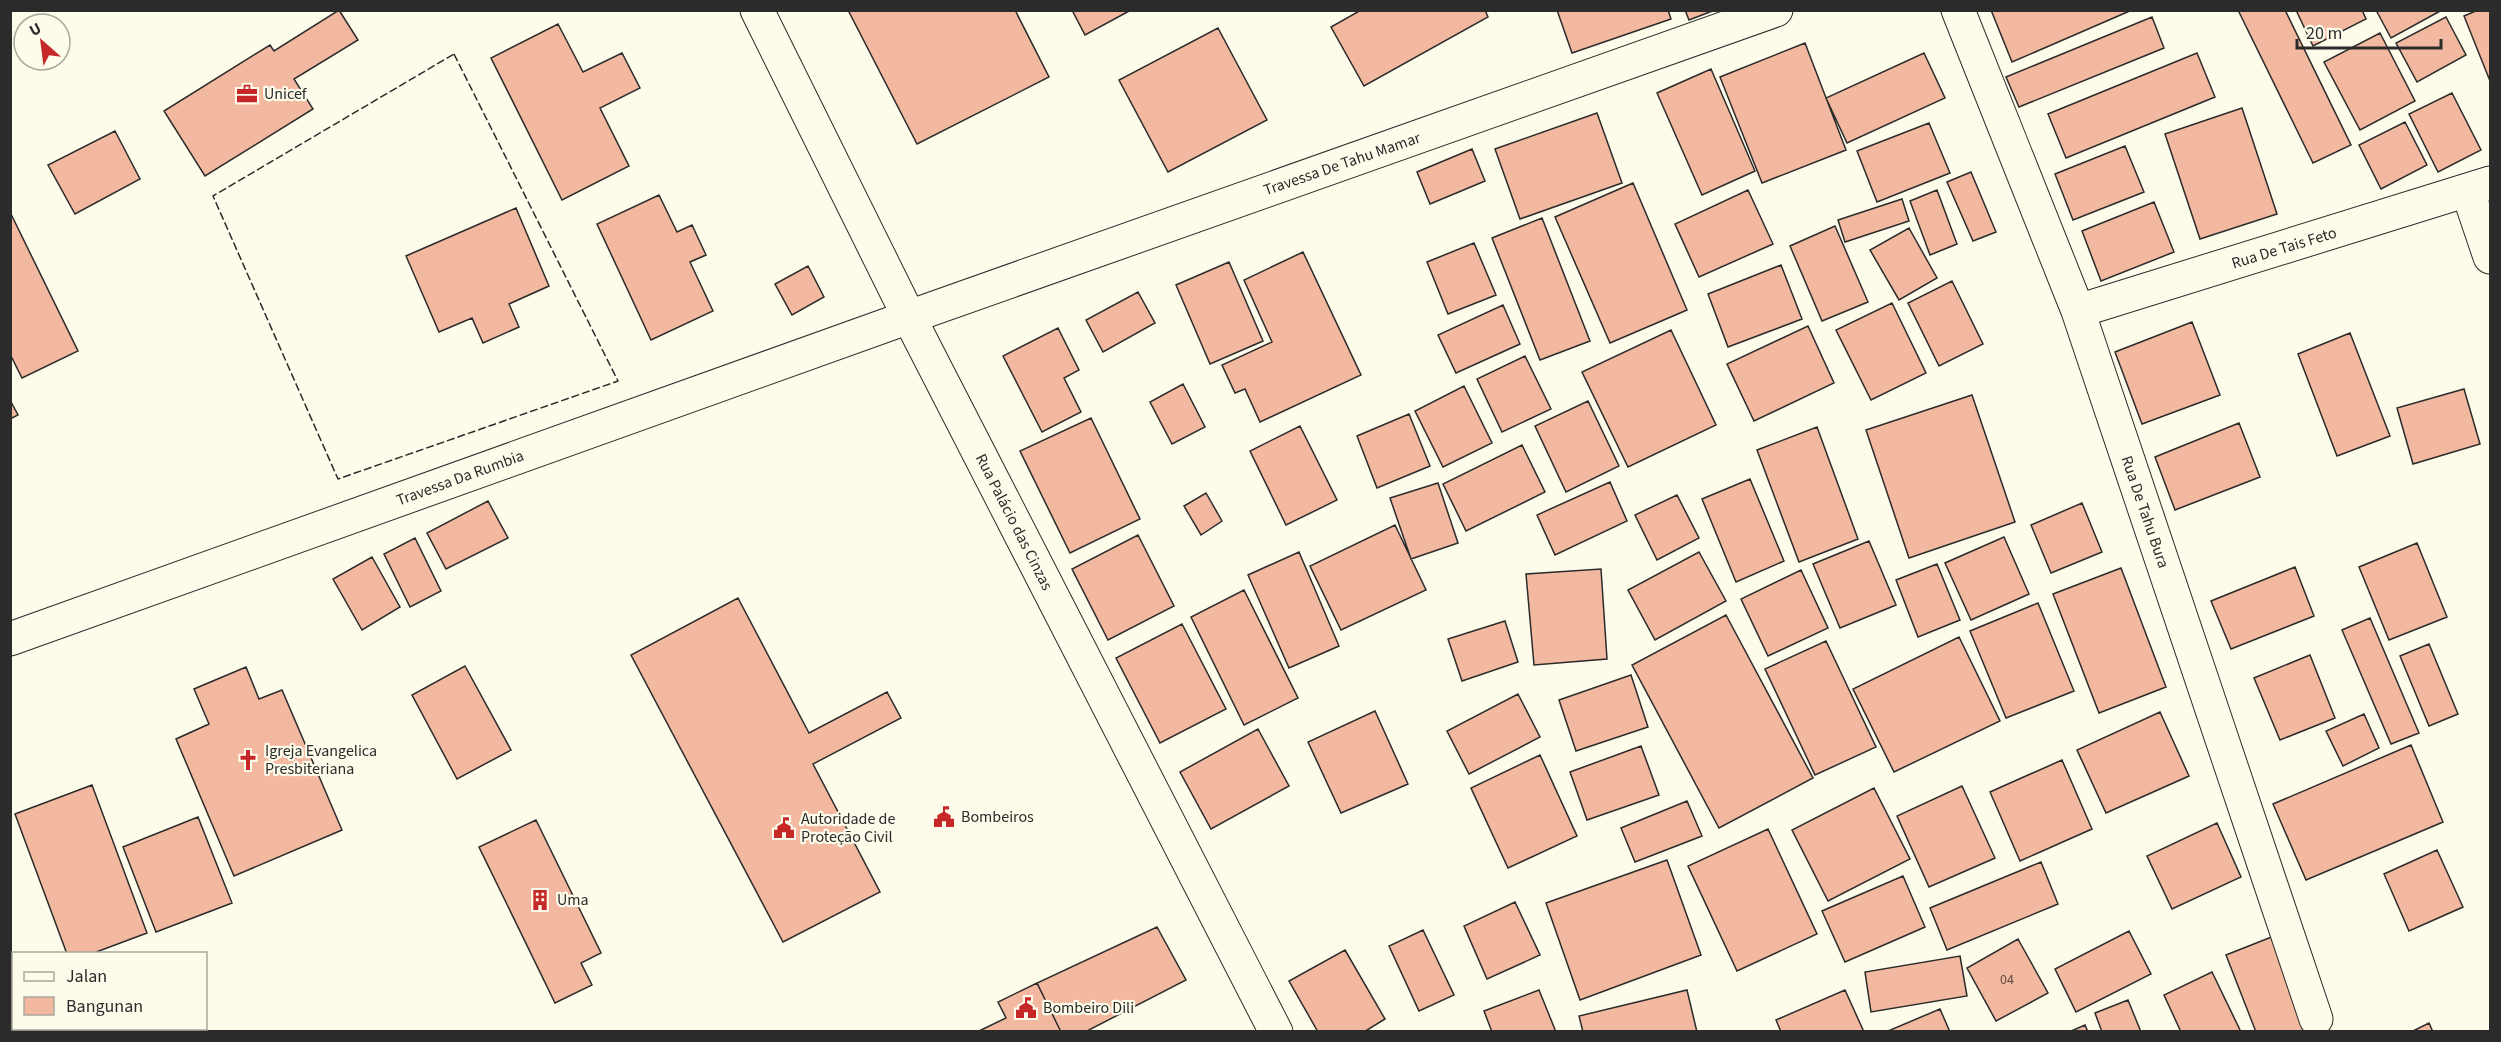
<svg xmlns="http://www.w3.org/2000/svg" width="2501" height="1042" viewBox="0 0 2501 1042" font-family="'Source Sans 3',sans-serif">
	<rect width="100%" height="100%" fill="#fdfbea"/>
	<path fill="#f2b8a0" stroke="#2b2b2b" stroke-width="1.5" d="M339,10L358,40L294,79L313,109L205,176L164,111L270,45L274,51Z
		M848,10H1015L1049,77L917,144Z
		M1072,10H1131L1085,35Z
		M1361,10H1485L1488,17L1364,86L1331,27Z
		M1557,10H1668L1671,19L1572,53Z
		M1685,10H1715L1689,20Z
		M1991,10H2132L2012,62Z
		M2238,10H2285L2351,145L2313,163Z
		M2296,10H2362L2366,19L2313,46Z
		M2376,10H2442L2391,38Z
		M2478,10H2490V81L2464,16Z
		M2152,17L2164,48L2019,107L2006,77Z
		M2446,17L2466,55L2417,82L2396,43Z
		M558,24L583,72L622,53L640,88L600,108L629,166L562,200L491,58Z
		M1218,28L1267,120L1168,172L1119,80Z
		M2380,33L2415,101L2360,130L2324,62Z
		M1805,43L1846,150L1762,183L1720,77Z
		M1924,53L1945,98L1847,143L1826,98Z
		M2197,53L2215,97L2066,158L2048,114Z
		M1711,69L1755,171L1702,195L1657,93Z
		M2452,93L2481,150L2438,172L2409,114Z
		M2242,108L2277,214L2200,239L2165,134Z
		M1597,113L1622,183L1520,219L1495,149Z
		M2405,122L2427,165L2381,189L2359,145Z
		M1929,123L1950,173L1877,202L1857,151Z
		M115,131L140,179L75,214L48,165Z
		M2125,146L2144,192L2073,220L2055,174Z
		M1472,149L1485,181L1430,204L1417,172Z
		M1971,172L1996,232L1973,241L1947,182Z
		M1633,183L1687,310L1610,343L1555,217Z
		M1748,190L1773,244L1699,277L1675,224Z
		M1937,190L1957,244L1930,255L1910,201Z
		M659,195L677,232L692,225L706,255L690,262L713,311L651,340L597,224Z
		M1902,199L1909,221L1845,242L1838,220Z
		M2154,202L2174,252L2101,281L2082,231Z
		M516,208L549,286L509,304L519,327L483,343L472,318L439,332L406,256Z
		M10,212L78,351L22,378L10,354Z
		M1542,218L1590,341L1540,360L1492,238Z
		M1835,226L1868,302L1822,321L1790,246Z
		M1909,228L1937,278L1899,300L1870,250Z
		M1474,243L1496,295L1448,314L1427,262Z
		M1303,252L1361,375L1260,422L1245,389L1235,393L1222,365L1272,342L1244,280Z
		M1229,262L1263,341L1210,364L1176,285Z
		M1781,265L1802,319L1728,347L1708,294Z
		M808,266L824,297L792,315L775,284Z
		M1952,281L1983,344L1939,366L1908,303Z
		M1138,292L1155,323L1103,352L1086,320Z
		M1892,303L1926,373L1871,400L1836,330Z
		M1503,305L1520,344L1456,373L1438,335Z
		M2192,322L2220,395L2142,424L2115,352Z
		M1808,326L1834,383L1754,421L1727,364Z
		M1058,328L1079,370L1064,378L1081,412L1042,432L1003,356Z
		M1671,330L1716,425L1628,467L1582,372Z
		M2350,333L2390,436L2337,456L2298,354Z
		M1525,356L1551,409L1502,432L1477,379Z
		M1183,384L1205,427L1172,444L1150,402Z
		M1464,386L1492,443L1443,467L1415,411Z
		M2464,389L2480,444L2413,464L2397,408Z
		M1972,395L2015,522L1909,558L1866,430Z
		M10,400L18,415L10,419Z
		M1588,401L1619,466L1566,492L1535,426Z
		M1409,414L1430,466L1377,488L1357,436Z
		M1091,418L1140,519L1070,553L1020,451Z
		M2239,423L2260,477L2175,510L2155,457Z
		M1300,426L1337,500L1286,525L1250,451Z
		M1817,427L1858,539L1799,562L1757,450Z
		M1522,445L1545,492L1466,531L1443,484Z
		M1750,479L1784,561L1736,582L1702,499Z
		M1610,482L1627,521L1555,555L1537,515Z
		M1438,483L1458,543L1411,559L1390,498Z
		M1206,493L1222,521L1201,535L1184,506Z
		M1677,495L1699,538L1657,560L1635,515Z
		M488,501L508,538L446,569L427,533Z
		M2082,503L2102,552L2051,573L2031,525Z
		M1395,525L1426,590L1341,630L1310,566Z
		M1138,535L1174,606L1108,640L1072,569Z
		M2004,537L2029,594L1971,620L1945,563Z
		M415,538L441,591L410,607L384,554Z
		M1869,541L1896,605L1840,628L1813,564Z
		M2417,543L2447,617L2389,640L2359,567Z
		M1299,552L1339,646L1289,668L1248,575Z
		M1699,552L1726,601L1655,640L1628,590Z
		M372,557L400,607L362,630L333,579Z
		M1937,564L1960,620L1918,637L1896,580Z
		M2295,567L2314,616L2231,649L2211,601Z
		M2121,568L2166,687L2099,713L2053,594Z
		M1601,569L1607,659L1534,665L1526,574Z
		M1801,570L1828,628L1768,656L1741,599Z
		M1244,590L1298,698L1244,725L1191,617Z
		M738,598L809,733L887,692L901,718L813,764L880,892L783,942L631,655Z
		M2038,603L2074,691L2006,718L1970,631Z
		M1726,615L1813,778L1719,828L1632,665Z
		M2370,618L2419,733L2391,744L2342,630Z
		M1505,621L1518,662L1462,681L1448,639Z
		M1182,624L1226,709L1160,743L1116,658Z
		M1959,637L2000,721L1894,772L1853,689Z
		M1826,641L1876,747L1815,775L1765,669Z
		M2429,644L2458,714L2429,726L2400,656Z
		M2310,655L2335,718L2280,740L2254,678Z
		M465,666L511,750L457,779L412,695Z
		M246,667L259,699L282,690L342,830L234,876L176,739L209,724L194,689Z
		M1631,675L1648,727L1576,751L1559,700Z
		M1518,694L1540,737L1469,774L1447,731Z
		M1375,711L1408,784L1341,813L1308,742Z
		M2160,712L2189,776L2106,813L2077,750Z
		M2364,714L2379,748L2343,766L2326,731Z
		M1258,729L1289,786L1211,829L1180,772Z
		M2411,745L2443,822L2306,880L2273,804Z
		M1641,746L1659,795L1587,820L1570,772Z
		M1540,755L1577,836L1508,868L1471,788Z
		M2062,760L2092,829L2020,861L1990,792Z
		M92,785L147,933L91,954H67L15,814Z
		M1962,786L1995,858L1929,887L1897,816Z
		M1874,788L1910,859L1828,901L1792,830Z
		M1687,801L1702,836L1635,862L1621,828Z
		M198,817L232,903L156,932L123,847Z
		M536,820L601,953L581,963L592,985L555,1003L479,847Z
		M2217,823L2241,877L2172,909L2147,856Z
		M1768,829L1817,934L1737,971L1688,866Z
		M2437,850L2463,907L2409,931L2384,874Z
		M1667,860L1701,955L1580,1000L1546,903Z
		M2041,862L2058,904L1947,950L1930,908Z
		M1903,876L1925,927L1845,962L1822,911Z
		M1515,902L1540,955L1487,979L1464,926Z
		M1157,927L1186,980L1085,1032H1061L1037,983Z
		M1423,930L1454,995L1419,1011L1389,946Z
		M2129,931L2151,974L2076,1012L2055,969Z
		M2274,936L2311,1032H2256L2226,955Z
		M2018,939L2048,993L1996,1021L1967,968Z
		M1345,950L1385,1019L1364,1032H1318L1289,981Z
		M1960,956L1967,996L1871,1012L1865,972Z
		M2212,972L2241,1032H2181L2164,995Z
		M1037,983L1061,1032H977L1006,1018L998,1002Z
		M1539,990L1556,1032H1492L1484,1011Z
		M1687,990L1697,1032H1583L1579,1016Z
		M1845,990L1864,1032H1781L1776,1020Z
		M2128,1000L2141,1032H2102L2095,1013Z
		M1940,1009L1950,1032H1888V1031Z
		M2429,1023L2433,1032H2411Z
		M2085,1025L2088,1032H2069Z"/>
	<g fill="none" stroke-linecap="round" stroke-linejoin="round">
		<defs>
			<path id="street" d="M1958,10L2078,311L2316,1019
				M2468,192L2490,257
				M2078,311L2490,183
				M909,317L1776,10"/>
			<path id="secondary" d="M757,10L909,317L1276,1032
				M10,639L909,317"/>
		</defs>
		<use href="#street" stroke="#2b2b2b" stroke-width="35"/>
		<use href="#secondary" stroke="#2b2b2b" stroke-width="35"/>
		<use href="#street" stroke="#fdfbea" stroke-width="33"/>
		<use href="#secondary" stroke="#fdfbea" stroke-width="33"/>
		<path stroke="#2b2b2b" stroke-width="1.5" stroke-dasharray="8 3" stroke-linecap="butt" d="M454,54L618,381L338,479L213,196Z"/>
	</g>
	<defs>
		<symbol id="office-bare" viewBox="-9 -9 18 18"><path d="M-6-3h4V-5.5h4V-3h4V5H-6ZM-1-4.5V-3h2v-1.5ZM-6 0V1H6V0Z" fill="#c62828" stroke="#fdfbea" stroke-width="2.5" paint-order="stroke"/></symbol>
		<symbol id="church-bare" viewBox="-9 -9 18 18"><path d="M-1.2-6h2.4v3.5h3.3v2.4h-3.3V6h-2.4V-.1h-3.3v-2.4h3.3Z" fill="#c62828" stroke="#fdfbea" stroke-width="2.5" paint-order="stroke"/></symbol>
		<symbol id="civic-bare" viewBox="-9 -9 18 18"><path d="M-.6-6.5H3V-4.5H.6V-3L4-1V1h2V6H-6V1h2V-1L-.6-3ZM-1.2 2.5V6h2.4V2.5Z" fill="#c62828" stroke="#fdfbea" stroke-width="2.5" paint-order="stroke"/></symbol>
		<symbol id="building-bare" viewBox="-9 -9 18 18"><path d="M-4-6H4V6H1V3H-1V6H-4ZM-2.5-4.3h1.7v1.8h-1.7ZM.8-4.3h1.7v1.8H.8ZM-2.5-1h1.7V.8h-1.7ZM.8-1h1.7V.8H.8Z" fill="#c62828" stroke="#fdfbea" stroke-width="2.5" paint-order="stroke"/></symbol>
	</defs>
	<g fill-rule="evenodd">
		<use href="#office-bare" x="232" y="79" width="30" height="30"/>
		<use href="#church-bare" x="233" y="745" width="30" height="30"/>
		<use href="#civic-bare" x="929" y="802" width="30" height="30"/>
		<use href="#civic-bare" x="769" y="813" width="30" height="30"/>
		<use href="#building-bare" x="525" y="885" width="30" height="30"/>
		<use href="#civic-bare" x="1011" y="993" width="30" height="30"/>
	</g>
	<g text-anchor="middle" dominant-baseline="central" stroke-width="4.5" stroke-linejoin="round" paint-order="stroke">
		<g font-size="14" fill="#5d4e48">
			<text x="2007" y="980">04</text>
		</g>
		<g font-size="16" fill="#2b2b2b" stroke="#fdfbea" text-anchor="start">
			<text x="264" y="94">Unicef</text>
			<text x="265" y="751">Igreja Evangelica<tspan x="265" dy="18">Presbiteriana</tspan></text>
			<text x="961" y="817">Bombeiros</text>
			<text x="801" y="819">Autoridade de<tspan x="801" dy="18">Proteção Civil</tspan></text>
			<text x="557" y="900">Uma</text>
			<text x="1043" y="1008">Bombeiro Dili</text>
		</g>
		<g font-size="16" fill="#2b2b2b" stroke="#fdfbea">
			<text transform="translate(1342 164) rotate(-19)">Travessa De Tahu Mamar</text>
			<text transform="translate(2284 248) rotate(-17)">Rua De Tais Feto</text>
			<text transform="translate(460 478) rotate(-20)">Travessa Da Rumbia</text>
			<text transform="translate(2145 512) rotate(71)">Rua De Tahu Bura</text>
			<text transform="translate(1014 522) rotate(63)">Rua Palácio das Cinzas</text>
		</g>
	</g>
	<rect width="2501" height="1042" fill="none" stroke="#2b2b2b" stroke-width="24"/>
	<rect x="12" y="952" width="195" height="78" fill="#fdfbea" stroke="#a9a89e" stroke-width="1.5"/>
	<rect x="24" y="972" width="30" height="9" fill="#fdfbea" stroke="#a9a89e" stroke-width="1.5"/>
	<text x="66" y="982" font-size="18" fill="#2b2b2b">Jalan</text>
	<rect x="24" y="997" width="30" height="18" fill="#f2b8a0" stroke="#a9a89e" stroke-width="1.5"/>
	<text x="66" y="1012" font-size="18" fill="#2b2b2b">Bangunan</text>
	<g transform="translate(42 42) rotate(332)"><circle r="28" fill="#fdfbea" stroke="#a9a89e" stroke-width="1.5"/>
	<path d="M0-4.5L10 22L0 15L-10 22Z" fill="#c62828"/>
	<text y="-9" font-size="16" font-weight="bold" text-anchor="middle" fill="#2b2b2b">U</text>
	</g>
	<path d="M2297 39v9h144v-9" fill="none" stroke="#2b2b2b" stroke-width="3"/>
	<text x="2306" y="39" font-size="18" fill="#2b2b2b" stroke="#fdfbea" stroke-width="4.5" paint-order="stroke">20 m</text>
</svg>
